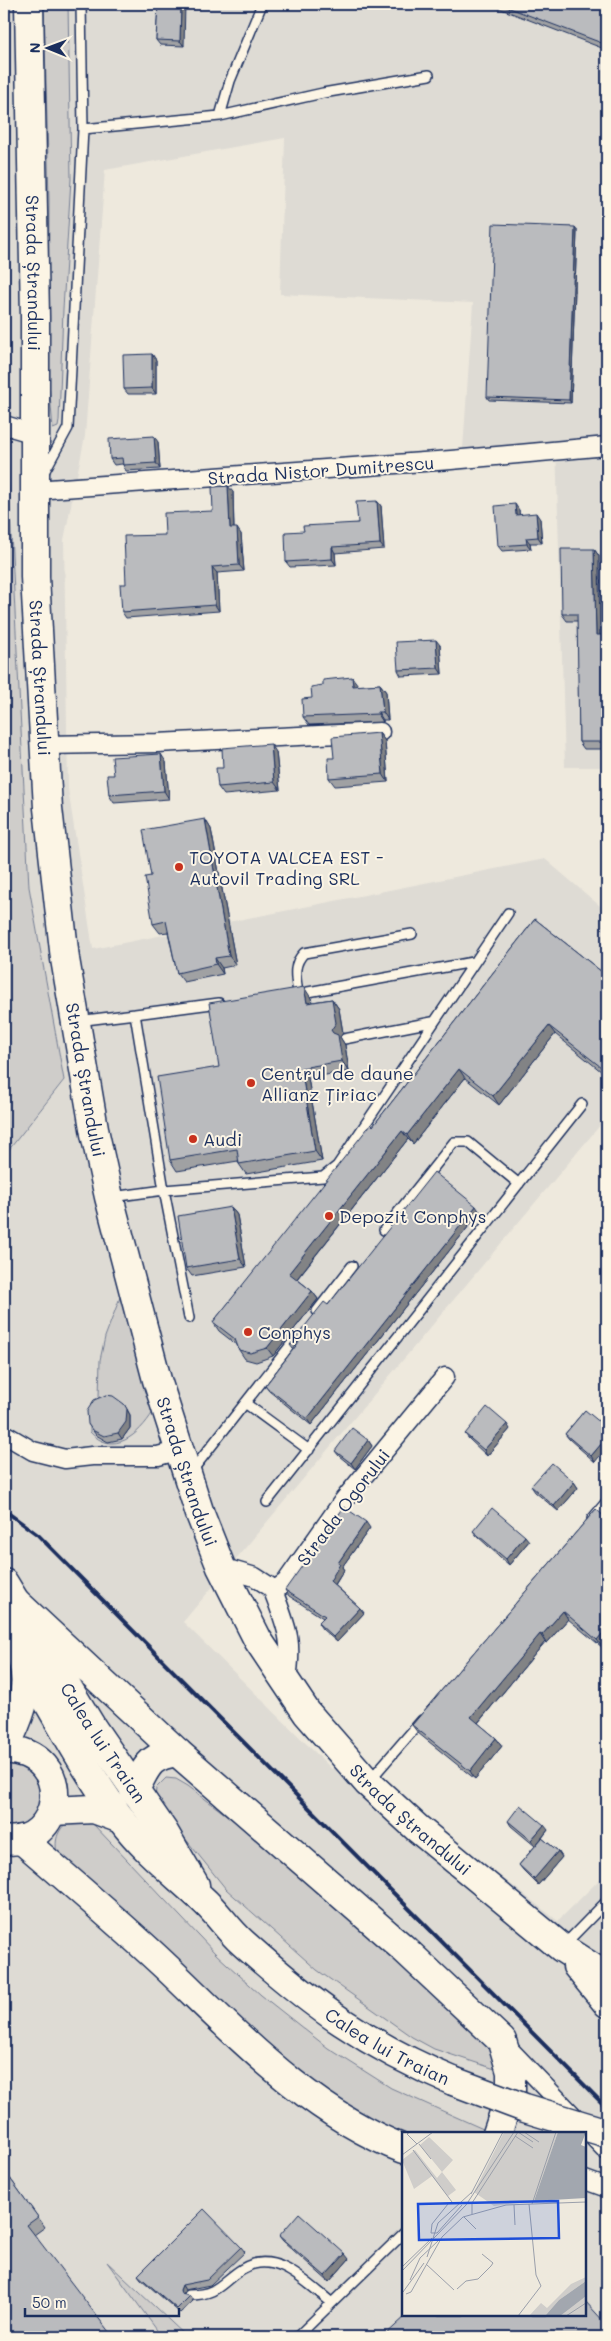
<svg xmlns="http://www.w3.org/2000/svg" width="611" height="2341" viewBox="0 0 611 2341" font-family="Mali,sans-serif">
	<rect width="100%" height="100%" fill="#eee9dd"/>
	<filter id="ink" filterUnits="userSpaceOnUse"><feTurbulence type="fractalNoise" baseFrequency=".02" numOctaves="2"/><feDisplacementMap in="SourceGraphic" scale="10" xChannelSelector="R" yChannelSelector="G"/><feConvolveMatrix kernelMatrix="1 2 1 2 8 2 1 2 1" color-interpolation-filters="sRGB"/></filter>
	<g filter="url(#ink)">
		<path fill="#dedbd4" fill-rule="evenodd" d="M6,4H607V767H565L556,443L463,449L473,303L280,294L285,138L105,170L85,436L64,540L68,789L93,949L545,859L607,912V1117L183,1622L332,1769L366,1759L426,1818L558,1921L607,1872V2337H187L110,2265L162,2337H4V1156L64,1080L29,887L7,454L4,445V234L9,233ZM404,2134H585V2315H404Z"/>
		<path fill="#cfcdca" stroke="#757e94" d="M4,4H6L9,234H4Z
			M44,4H68L71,179L63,309L59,421L58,427L53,429L48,371L49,199Z
			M4,445L7,454L29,887L64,1080L4,1156Z
			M122,1292L153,1412C139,1435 113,1457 90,1432V1410L99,1397L100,1360L105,1337Z
			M4,1765C52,1754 52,1836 4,1825Z
			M166,1778L176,1779L188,1786L266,1845L489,2045L498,2070L434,2049L412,2037L317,1970L226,1889L155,1801L156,1788Z
			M71,1820H83L93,1824L216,1954L261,1995L328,2048L391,2088L483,2129L482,2133L404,2134L403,2136L359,2115L279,2057L57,1854C54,1839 58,1828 71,1820Z
			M107,2262L187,2337H162Z"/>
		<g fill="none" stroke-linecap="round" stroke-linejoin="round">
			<defs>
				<path id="lane" d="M220,116L230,81L262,4
					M83,129L220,116L323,93L429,75
					M43,474L68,428L83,129L81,4
					M298,993C296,978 292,965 304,953L412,934
					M297,994L473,962
					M135,1014L219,1003
					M77,1021L135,1014L164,1190L189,1318
					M344,1039L432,1022
					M112,1197L164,1190L323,1177L337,1166L508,913
					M384,1230L454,1142H468L519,1184
					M317,1311L352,1266
					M245,1403L309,1450
					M191,1472L297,1337
					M267,1502L582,1104
					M592,1519L607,1501
					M370,1780L422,1720
					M563,1946L607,1901
					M189,2295C219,2295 221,2282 242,2269C275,2248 308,2284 332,2303
					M297,2337L404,2233"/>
				<path id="street" d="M4,425L35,434
					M35,490L451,460L607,446
					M45,745L157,743L380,732
					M4,1434L33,1451L65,1459L92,1456H158L180,1450
					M221,1567L255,1577L272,1588H278L286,1582L343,1501L445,1377
					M272,1588C287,1628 294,1640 286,1684
					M507,2047L607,2151
					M585,2180L607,2188"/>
				<g id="primary">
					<path id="s1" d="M29,4L35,317V577L48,808L65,959L95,1134L109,1197L157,1380L200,1514L221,1567L258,1640L307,1713L368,1783L417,1828L562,1948L607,1977"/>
					<path id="s2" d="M4,1583L93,1729L164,1832L195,1885"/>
					<path d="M17,1603L177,1752L403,1948L502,2041L511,2072V2092L497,2134"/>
					<path id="s3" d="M4,1630C45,1691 77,1760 121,1819C144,1850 174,1873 202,1899C217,1912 228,1930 243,1943C311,2004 368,2046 453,2081"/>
					<path d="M4,1749C79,1753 62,1849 4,1840"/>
					<path d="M4,1749C18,1722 31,1693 23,1663"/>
					<path d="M134,1791C148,1766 147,1757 177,1752"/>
					<path d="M52,1811L94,1809L121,1819"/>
					<path d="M21,1839C69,1880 117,1921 163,1964C236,2033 308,2112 404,2149"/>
					<path d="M577,1966L607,2003"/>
				</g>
			</defs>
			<use href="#lane" stroke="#1b2f5e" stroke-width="12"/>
			<use href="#street" stroke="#1b2f5e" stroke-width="21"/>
			<use href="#primary" stroke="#1b2f5e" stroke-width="31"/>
			<use href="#lane" stroke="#fcf5e5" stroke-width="9"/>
			<use href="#street" stroke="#fcf5e5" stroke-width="18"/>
			<use href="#primary" stroke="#fcf5e5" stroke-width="28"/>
			<path stroke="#1b2f5e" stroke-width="4" d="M4,1510L38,1535L607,2108"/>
			<defs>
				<path id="primary-bridge" d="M453,2081L525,2108L607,2133"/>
			</defs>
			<use href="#primary-bridge" stroke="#1b2f5e" stroke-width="31" stroke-linecap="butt"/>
			<use href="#primary-bridge" stroke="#fcf5e5" stroke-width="28"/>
		</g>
		<path fill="#a0a1a3" stroke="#1b2f5e" d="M158,4L184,46L160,45L156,40Z
			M488,4H607V50Z
			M575,227L577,230L571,403L489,400L487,397Z
			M152,354L156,360V394H128L124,389Z
			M158,442L160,469L126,471L123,465L122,464L114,465L110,459Z
			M233,492L234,528L241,534L244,571L217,573L219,611L126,618L122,612L126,584L213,511Z
			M377,501L381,506L384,549L335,553L336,565L290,567L286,562L304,531L358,523Z
			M519,510V515L540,519L542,543H530L531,549L502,551L498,546Z
			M594,549L599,556L600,635H607V749H584L579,742L578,621H567L562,614Z
			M440,645L442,674L401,676L398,670Z
			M380,684L386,692L388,720H383V722L309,725L303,717L358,686Z
			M379,733L385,741L388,782L335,786L329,778L334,758Z
			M276,752L280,790L224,795L218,787L223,768Z
			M166,762L169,799L114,803L109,795L114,775Z
			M205,819L211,829L236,965L222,968L223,974L184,982L177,973L168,932L160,933L153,924Z
			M535,919L607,976V1076L555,1034L499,1105L465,1078L413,1144L408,1139L297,1279L312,1291L318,1299L273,1356L256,1362L245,1359L239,1350L237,1345L219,1331L213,1322L373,1126Z
			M311,998L312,1002L332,999L339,1009L343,1033L340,1037L345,1045L349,1071L308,1078L322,1161L246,1174L239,1164L238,1161L177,1171L170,1160L219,1067Z
			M231,1207L237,1215L246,1267L192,1276L186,1268Z
			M480,1212L311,1425L269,1391L265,1386L293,1349L290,1345L328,1305Z
			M127,1409L130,1415V1428L122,1439L108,1442L96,1435L88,1424Z
			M585,1410L595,1462L569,1439L565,1434Z
			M510,1429L487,1456L469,1439L465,1434Z
			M368,1440L372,1446L355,1469L339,1456L335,1451Z
			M574,1482L578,1488L558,1511L535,1492L531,1486Z
			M596,1509L603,1648L568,1619L547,1643L545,1642L478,1723L496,1738L502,1746L475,1779L418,1733L412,1725Z
			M370,1528L342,1567L344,1570L335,1585L360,1608L364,1613L337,1642L322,1629L318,1623L323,1618L289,1596L285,1590Z
			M473,1531L529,1541L509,1565L477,1536Z
			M508,1821L548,1830L542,1838L558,1851L562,1857L538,1885L523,1870L519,1865L535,1846L511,1826Z
			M4,2170L45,2227L34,2235L4,2337Z
			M279,2236L349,2259L329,2282L283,2241Z
			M241,2247L245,2252L210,2285L185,2290L183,2295L190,2296L193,2301L180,2313L141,2279L138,2275Z"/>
		<path fill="#828385" stroke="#1b2f5e" d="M181,4H185L184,46L180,41Z
			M575,227L577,230L571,403L569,400Z
			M152,354L156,360V394L152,388Z
			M154,436L158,442L160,469L156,463Z
			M228,486L233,492L234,534L230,528Z
			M377,501L381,506L384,549L380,544Z
			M515,504L519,510L520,520L516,515Z
			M536,513L540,519L542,543L538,537Z
			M237,528L241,534L244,571L239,565Z
			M526,538L530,543L531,549L527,544Z
			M332,547L335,553L336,565L332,559Z
			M594,549L599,556L600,642L596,635Z
			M212,567L217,573L219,611L215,605Z
			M436,640L440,645L442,674L438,668Z
			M352,677L358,685V694L353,686Z
			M380,684L386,692L388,720L383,712Z
			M378,712L383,720V722L378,714Z
			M379,733L385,741L388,782L383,774Z
			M271,744L276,752L280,790L274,782Z
			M161,754L166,762L169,799L164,791Z
			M205,819L211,829L236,965L229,956Z
			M215,958L222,968L223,974L216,964Z
			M304,987L311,998L314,1013L307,1003Z
			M332,999L339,1009L343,1033L340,1037L345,1045L349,1071L342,1061L331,1030Z
			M549,1026L555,1034L499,1105L493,1096Z
			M607,1059V1075L601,1067Z
			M301,1068L308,1078L322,1161L315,1151Z
			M459,1069L465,1078L413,1144L407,1135Z
			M402,1131L408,1139L295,1281L289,1273Z
			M476,1206L480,1212L311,1425L307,1419Z
			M231,1207L237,1215L246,1267L240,1259Z
			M312,1291L318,1299L273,1356L267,1348Z
			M124,1404L130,1415V1428L122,1439L118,1433Z
			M507,1424L510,1429L487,1456L484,1450Z
			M607,1437V1447L595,1462L591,1456Z
			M368,1440L372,1446L355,1469L351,1463Z
			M574,1482L578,1488L558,1511L554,1506Z
			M366,1522L370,1528L342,1567L344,1570L334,1586L330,1581L338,1563Z
			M525,1536L529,1541L509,1565L506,1559Z
			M360,1608L364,1613L337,1642L333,1637Z
			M563,1611L568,1619L547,1643L542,1635Z
			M607,1628V1642L603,1648L597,1640Z
			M540,1634L545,1642L476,1725L471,1717Z
			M496,1738L502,1746L475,1779L470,1771Z
			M544,1825L548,1830L535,1846L531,1840Z
			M558,1851L562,1857L538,1885L534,1879Z
			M345,2254L349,2259L329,2282L325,2276Z
			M182,2285L185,2290L183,2295L181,2294L180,2290Z"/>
		<path fill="#babbbe" stroke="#1b2f5e" d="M158,4H181L180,41L156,40Z
			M499,4H607V45Z
			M493,224L575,227L569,400L487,397Z
			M152,354V388L124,389L123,355Z
			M154,436L156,463L123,465L122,458L110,459L109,439Z
			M228,486L230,528H237L239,565L212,567L215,605L122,612L120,584H126L124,536L165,535L164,513L213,511L212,487Z
			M377,501L380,544L332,547V559L286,562L285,532L304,531L303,526L358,523L356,502Z
			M515,504L516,515L536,513L538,537L526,538L527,544L498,546L495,506Z
			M561,549H594L596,635H607V742H579L577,614H562Z
			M436,640L438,668L398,670L396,642Z
			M352,677L353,686L380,684L383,712H378V714L303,717L302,699L312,698L311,687L323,685V680Z
			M379,733L383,774L329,778L328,758H334L332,737Z
			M271,744L274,782L218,787L216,768H223L222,748Z
			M161,754L164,791L109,795L107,775H114L112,757Z
			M205,819L229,956L215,958L216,964L177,973L166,921L153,924L145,877L151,876L143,830Z
			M535,919L607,976V1059L601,1067L549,1026L493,1096L459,1069L407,1135L402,1131L289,1273L312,1291L267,1348L250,1353L239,1350L235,1339L213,1322L371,1124L373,1126Z
			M304,987L307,1003L332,999L336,1023L331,1030L333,1033L338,1035L342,1061L301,1068L315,1151L239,1164L237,1149L170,1160L157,1077L219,1067L209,1003Z
			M434,1172L476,1206L307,1419L265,1386L299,1342L290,1345L324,1302L328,1305Z
			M231,1207L240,1259L186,1268L178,1216Z
			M106,1395L113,1396L124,1404L127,1409L126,1422L118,1433L104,1436L92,1430L88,1424L87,1411L94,1400Z
			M487,1407L507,1424L484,1450L465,1434Z
			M585,1410L607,1428V1437L591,1456L565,1434Z
			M352,1428L368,1440L351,1463L335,1451Z
			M552,1463L574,1482L554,1506L531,1486Z
			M344,1507L366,1522L338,1563L340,1564L330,1581L360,1608L333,1637L318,1623L325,1616L285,1590Z
			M492,1508L525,1536L506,1559L473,1531Z
			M596,1509L607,1519V1628L597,1640L563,1611L542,1635L540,1634L471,1717L496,1738L470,1771L412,1725Z
			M520,1805L544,1825L531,1840L508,1821Z
			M607,1831V1845L601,1839Z
			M542,1838L558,1851L534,1879L519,1865Z
			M4,2170L38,2217L27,2225L113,2337H4Z
			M204,2209L241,2247L207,2280L182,2285L180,2290L181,2294L190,2296L177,2309L138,2275Z
			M299,2213L345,2254L325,2276L279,2236Z
			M585,2301L607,2325V2337H383L407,2315H585Z"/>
	</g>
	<g fill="#c8321e" stroke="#fcf5e5" stroke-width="2">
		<circle cx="179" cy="867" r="5"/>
		<circle cx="251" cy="1083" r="5"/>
		<circle cx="193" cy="1139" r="5"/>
		<circle cx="329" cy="1216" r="5"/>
		<circle cx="248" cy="1332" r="5"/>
	</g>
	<g text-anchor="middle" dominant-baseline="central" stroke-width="4" stroke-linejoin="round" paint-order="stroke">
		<g font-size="18" fill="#1b2f5e" stroke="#fcf5e5">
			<text stroke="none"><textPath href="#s1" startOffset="269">Strada Ștrandului</textPath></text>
			<text transform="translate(321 470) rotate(-4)">Strada Nistor Dumitrescu</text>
			<text stroke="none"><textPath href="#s1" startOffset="674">Strada Ștrandului</textPath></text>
			<text stroke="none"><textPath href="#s1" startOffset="1079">Strada Ștrandului</textPath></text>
			<text stroke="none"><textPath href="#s1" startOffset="1484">Strada Ștrandului</textPath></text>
			<text transform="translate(343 1507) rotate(-53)">Strada Ogorului</text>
			<text stroke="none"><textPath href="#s2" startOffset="188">Calea lui Traian</textPath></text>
			<text stroke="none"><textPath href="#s1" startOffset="1904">Strada Ștrandului</textPath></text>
			<text stroke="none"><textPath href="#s3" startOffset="575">Calea lui Traian</textPath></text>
		</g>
		<g font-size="18" fill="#1b2f5e" stroke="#fcf5e5" text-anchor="start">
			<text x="189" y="857">TOYOTA VALCEA EST -<tspan x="189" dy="21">Autovil Trading SRL</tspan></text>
			<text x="261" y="1073">Centrul de daune<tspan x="261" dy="21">Allianz Țiriac</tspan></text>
			<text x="203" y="1139">Audi</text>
			<text x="339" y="1216">Depozit Conphys</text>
			<text x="258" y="1332">Conphys</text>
		</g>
	</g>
	<g transform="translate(402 2132)">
		<rect width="184" height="184" fill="#eee9dd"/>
		<path d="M102,0H156L132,69L92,74L72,60ZM27,5L51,28L40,40L54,58L46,64L30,44L12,57L0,28L13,18L35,46L40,40L18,13ZM184,145V149L157,168L143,184H127L139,171L145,176L169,152ZM184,164V184H158L171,171Z" fill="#cfcdca"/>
		<path d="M156,0H184L179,13L184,15V66L132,69ZM184,149V164L158,184H143L157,168Z" fill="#a2a7af"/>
		<path fill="none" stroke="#9a9faa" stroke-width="1" d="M8,0L5,2L15,12M116,0L131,10M122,0L137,10M113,4L131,16M17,12L29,27M11,18L50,70M0,23L31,0M69,62L101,0M46,72L30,92L29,101H35L60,73M130,72L154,0M112,73L113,93M70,82V71L116,0M62,85L74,97M25,125L36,91L70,60M24,132L52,158M0,135L30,106M0,139L64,73L112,0M8,148L18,126L37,108M55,157L64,149L76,147L89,134L91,131L80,122M1,160L22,131M4,162L9,160L40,105L61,85L104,73L184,70M116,184L139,154L134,143L127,72M164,184L184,171"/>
		<path fill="#1d4ed8" fill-opacity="0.15" stroke="#1d4ed8" stroke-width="2.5" d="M156,69L157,106L17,108L16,72Z"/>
		<rect width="184" height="184" fill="none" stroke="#1b2f5e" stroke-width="2.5"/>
	</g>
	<rect width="611" height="2341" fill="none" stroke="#fcf5e5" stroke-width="20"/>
	<rect x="10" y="10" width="591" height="2321" fill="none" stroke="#1b2f5e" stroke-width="2" filter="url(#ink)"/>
	<g transform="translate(48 48) rotate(271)" stroke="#fcf5e5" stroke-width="4" paint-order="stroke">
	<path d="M0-4L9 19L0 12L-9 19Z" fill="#1b2f5e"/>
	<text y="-8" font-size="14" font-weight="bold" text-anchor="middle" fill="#1b2f5e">N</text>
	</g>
	<path d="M25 2308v8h154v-8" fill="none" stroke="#1b2f5e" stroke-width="2.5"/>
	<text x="32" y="2308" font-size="15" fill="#1b2f5e" stroke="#fcf5e5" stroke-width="4" paint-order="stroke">50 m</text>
</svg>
